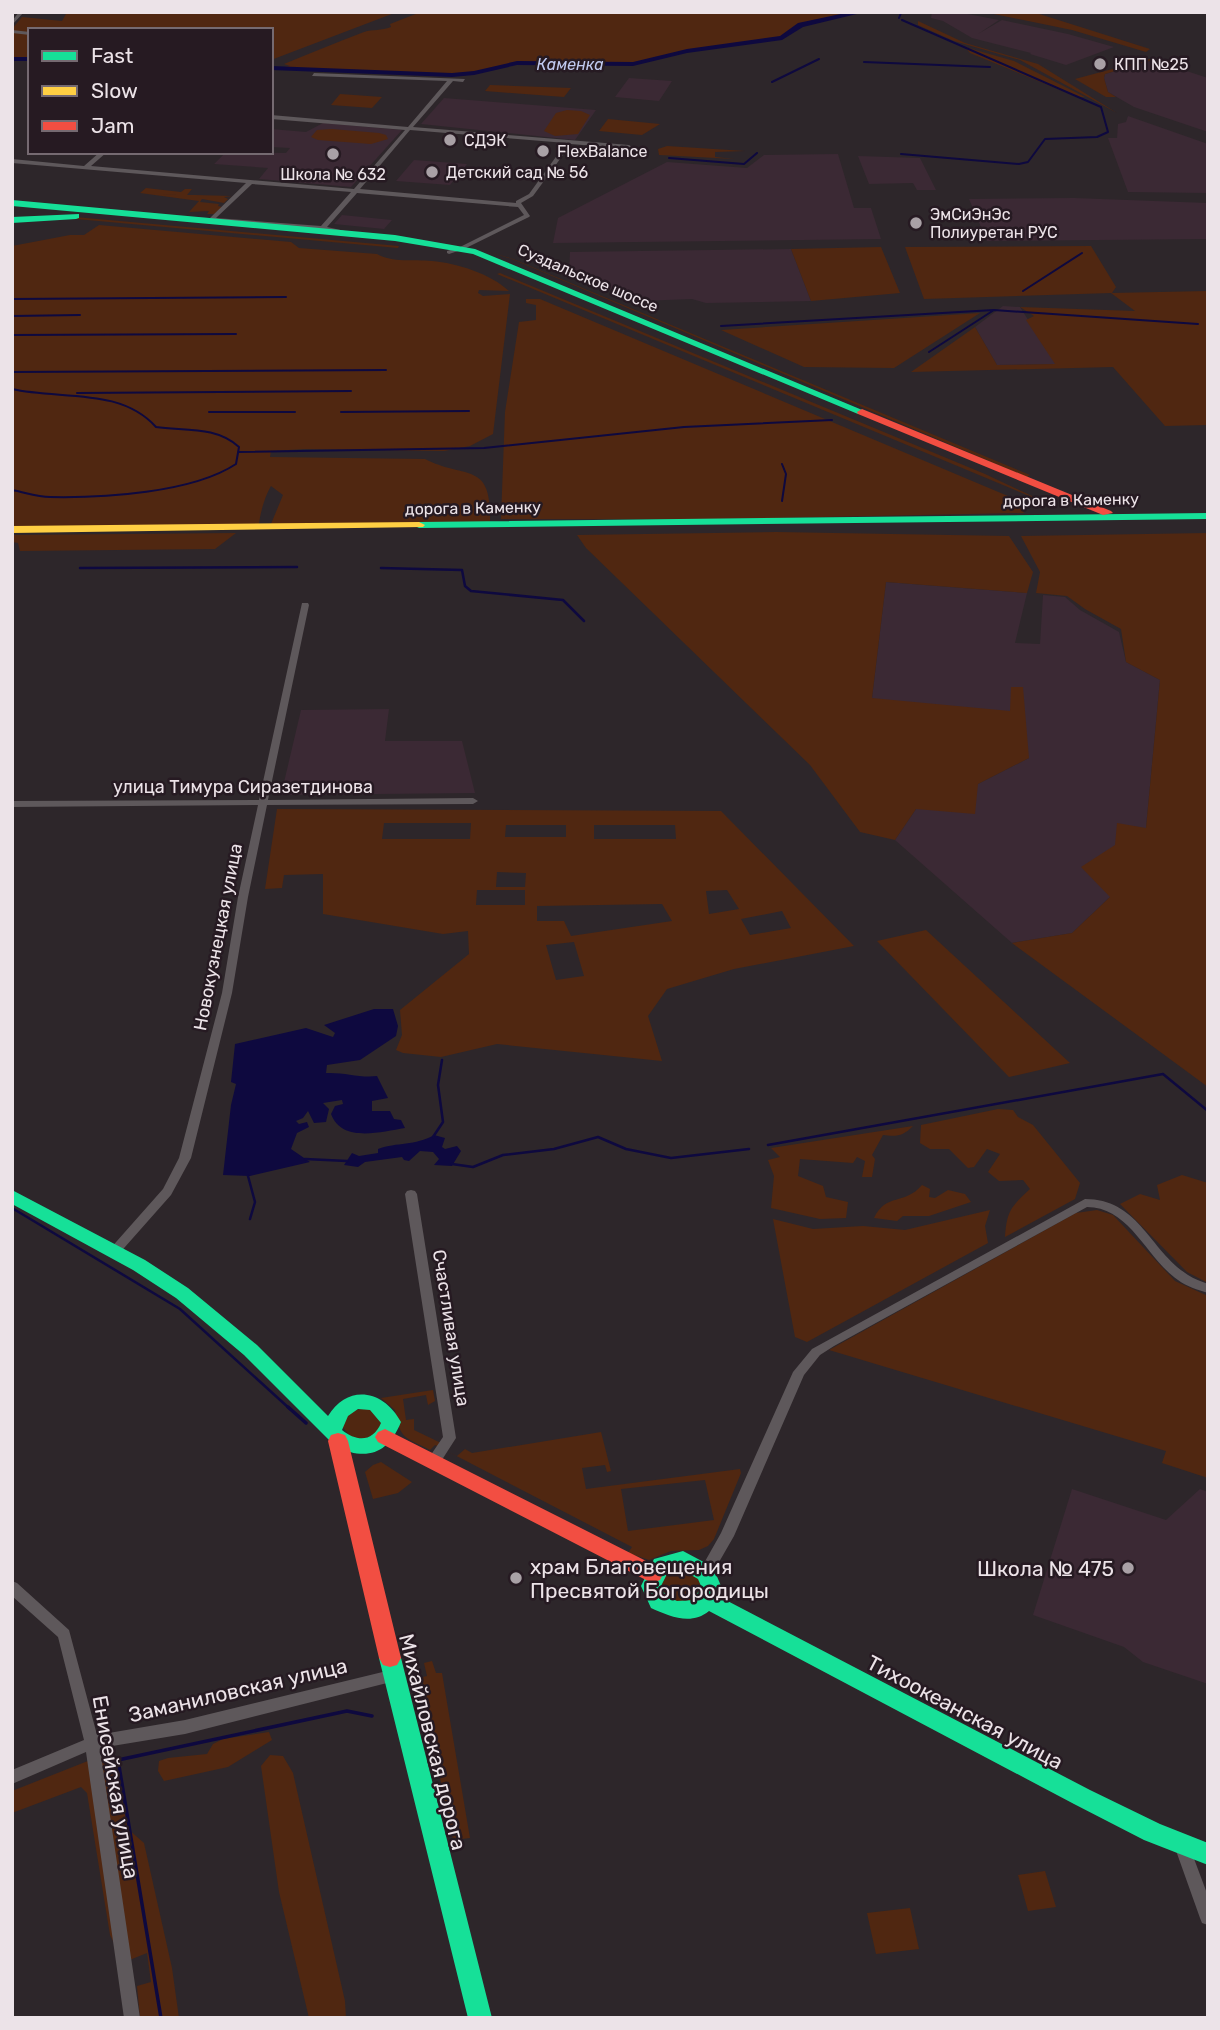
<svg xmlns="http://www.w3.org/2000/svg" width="1220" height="2030" viewBox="0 0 1220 2030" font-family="Rubik,sans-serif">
	<rect width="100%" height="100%" fill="#2d262a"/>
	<path fill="#3b2934" d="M932,12H957L999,20L978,34L1002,20L1068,34L1114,47L1066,65L1030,54L1031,53L972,38L943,21L931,18Z
		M1153,60L1208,78V132L1134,107L1108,92L1104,78L1105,74Z
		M629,78L672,81L659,101L615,97Z
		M444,98L596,110L575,140L421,124Z
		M1128,116L1208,144V193L1128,192L1108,138H1117L1118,124L1126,122Z
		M323,123L402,130L351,187L259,179L268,168L214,164L226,152L286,153L290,148L271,147V129L306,132Z
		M838,154L854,208H871L881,239L553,243L558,218L667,162L747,168L764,155Z
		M858,156L920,158L936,190H917L913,183L869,184Z
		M414,160L467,164L450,185L396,181Z
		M1074,198L1208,203V239L987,241L969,199Z
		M342,215L392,220L384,229L334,224Z
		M791,249L811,301L706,303L692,299L640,301L569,273L570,252Z
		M1003,306L1020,307L1056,364L997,365L975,327Z
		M886,582L1027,593L1015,643L1040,644L1043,595L1065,597L1080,610L1119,632L1126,662L1160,680L1146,828L1115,845L1110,897L1072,933L1012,943L895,840L916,809L978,784L1029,758L872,698Z
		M389,709L385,741H462L475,793L281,795L301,710Z
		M1072,1489L1166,1520L1200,1489L1208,1492V1684L1143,1662L1124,1647L1033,1615Z"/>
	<path fill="#502711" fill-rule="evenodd" d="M76,12H397L271,60V30H30V58H12V29L22,17L62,21L66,14Z
		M421,12H857L799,24L783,37L687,50L634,64L516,63L474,73L452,75L278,68L290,66L284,64C311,53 337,42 364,32C373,29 381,31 391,27L390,24Z
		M984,12H1033L1150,49L1146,52L1072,30Z
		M918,21L965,43L1038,64L1117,113L1020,60L954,41L918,25Z
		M965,47L1014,61L1085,97H1077L970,53Z
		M1150,59L1153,60L1105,74L1104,78L1108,92L1116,97H1106L1075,79Z
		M490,85L571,88L564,97L485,91Z
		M340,94L382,97L372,108L331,105Z
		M567,110L581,111L590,115L578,134L555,136L544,131L556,113Z
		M608,119L660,124L642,135L599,131Z
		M332,129L379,133L386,135L388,139L371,144L318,140L311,137L317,130Z
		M667,146L745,151L715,152V157L735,159L659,155L658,149Z
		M146,188L181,192L185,189H192L187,195L157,194L232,196L224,197L228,199L224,203L202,199L200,202L219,204L218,206L222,207L214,214H207L209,211L189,212L199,201L140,193Z
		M75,217L399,246L398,248L65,218Z
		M99,225L291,242L299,248L377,254C392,263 414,259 432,261C457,263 491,274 509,291L479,290L478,293L483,296L510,294L493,434L470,446L444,451L305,449L271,451L270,457L425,459C466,480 492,460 490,522L271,524L283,495L271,486C265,496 260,513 259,525L12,527V246L70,235H84Z
		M1091,246L1116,287L1112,293L1208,291V425L1165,426L1113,367L911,372L975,327L997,365L1055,364L1026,320L1034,316L1020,307L1135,311L1111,293L924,299L905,247Z
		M881,247L900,293L811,301L791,249Z
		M483,250L513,259L1030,475L1027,477L512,259Z
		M500,273L985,474L1051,505L497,274Z
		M526,299H540L1020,501L1024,513L718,519H501L505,412L519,322L536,320V305L526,303Z
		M980,313L894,368L804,367L721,330Z
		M776,532L1009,536L1033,572L1027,593L886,582L872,698L1010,711L1011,687H1023L1029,758L978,784L975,814L916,809L895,840L860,832L810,765L586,548L577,535Z
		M236,533L215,549L20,551L18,543L12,542V535Z
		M1208,533V1087L1012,943L1072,933L1110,897L1081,867L1115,845L1117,823L1146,828L1160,680L1126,662L1121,629L1085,609L1067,596L1036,593L1040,572L1021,536Z
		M277,809L721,811L854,946L734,969L667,989L648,1016L662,1061L497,1044L441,1057L403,1053L396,1050L402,1035L400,1010L469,954L468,931L443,934L323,914V874L284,875L282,888L265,889ZM384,823H471L470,839H382ZM506,825H566V837H505ZM594,825H675L676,839H594ZM497,872L526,873L525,887H496ZM477,890H525V905H476ZM727,890L739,909L709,914L706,891ZM662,904L672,921L571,936L564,921H537V906ZM782,911L791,928L750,935L741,919ZM574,942L584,976L556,980L546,945Z
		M926,930L1070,1063L1009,1077L877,941Z
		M998,1109L1013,1110L1018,1117L1033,1125L1080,1183L1075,1199L1005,1237C1007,1210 1011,1207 1030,1189L1023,1180L999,1181L988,1172L1000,1154L987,1149L974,1167L968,1168L949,1149H930L920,1143L921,1125Z
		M913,1126C903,1136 897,1137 883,1135L872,1155L875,1159L872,1177H862L865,1161L857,1157L853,1163L800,1159L798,1176L823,1186L826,1197L848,1202L846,1218L820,1219L771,1208L774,1176L768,1160L780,1157L771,1148Z
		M1182,1175L1208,1183V1283L1187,1272L1120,1204L1140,1194L1160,1200L1157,1185Z
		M922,1185L930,1189L929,1197L935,1198L948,1190L965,1194L971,1202L929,1216H903L897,1221L874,1218C887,1192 904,1206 922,1185Z
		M990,1210L985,1226L988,1243L807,1342L795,1337L773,1219L813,1229L863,1226L905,1230Z
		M1097,1210L1113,1215L1175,1281L1208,1296V1478L1162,1463L1166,1451L829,1350L1076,1213Z
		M433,1390L435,1401L428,1405L426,1395L403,1399L406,1420L414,1419V1430L441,1443L439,1447L435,1445L430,1450C406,1437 400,1441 395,1410L381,1398Z
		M368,1408L380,1414L382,1427C374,1439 363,1441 350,1436L342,1426C345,1412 356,1409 368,1408Z
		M601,1432L611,1471L607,1472L605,1465L582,1468L586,1489L740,1469L741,1473L714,1539L708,1546L699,1550L671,1551L649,1560L628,1553L632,1547L445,1450L457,1456L465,1449L472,1453ZM705,1480L714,1520L628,1531L621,1489Z
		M381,1462L412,1482L398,1493L373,1499L365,1472L373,1465Z
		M677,1570H685L699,1578C702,1594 699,1597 685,1605L663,1597L661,1583L664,1577Z
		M432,1661L436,1673H442L470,1838L453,1840L419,1678L427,1676L424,1663Z
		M269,1732L272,1740L228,1767L164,1781L158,1771L159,1761L168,1758L207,1754L213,1744L223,1739Z
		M270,1755L283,1756L293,1773L345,2001L346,2018H309L279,1892L261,1766Z
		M98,1757L108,1758L115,1766L128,1829L144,1843L172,1968L179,2018H140L137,1986L151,1982L147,1953L127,1961L121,1957L110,1935L87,1793L81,1787L12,1813V1791Z
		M1045,1871L1056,1907L1028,1911L1018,1875Z
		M910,1908L919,1949L876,1954L867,1913Z"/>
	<path fill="#0e093f" d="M374,1009H393L398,1026L396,1036L360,1060L327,1065L326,1073C344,1072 359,1078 377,1076L388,1098L372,1101V1111H390L394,1119L401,1120L405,1128C380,1132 342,1143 331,1114L335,1106L343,1104L342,1100L323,1103L329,1109L326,1122L314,1123L308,1111L303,1118L296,1121L299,1124L307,1122L309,1127L297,1133L291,1149L310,1162L250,1176L223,1175L231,1105L236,1084L231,1082L235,1044L306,1028L333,1037L335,1033L324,1025Z
		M434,1135L445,1138L442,1147L445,1149L457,1146L461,1151L452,1166L434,1165L439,1159L433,1152L420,1151L409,1161L404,1160L402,1157L365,1162L358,1167L344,1165L352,1153L359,1156L378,1153V1149C397,1142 415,1146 434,1135Z"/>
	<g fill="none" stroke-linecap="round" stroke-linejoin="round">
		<path stroke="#0e093f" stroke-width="2" d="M899,18L901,13
			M864,62L990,67
			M772,82L819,59
			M901,154L1019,164L1028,162L1045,139L1097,137L1108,132L1101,107L902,20
			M669,158L744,164L757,153
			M1023,291L1082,253
			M12,299L286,297
			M12,316L80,315
			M721,326L994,310L1198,324
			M12,335L236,334
			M929,352L994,310
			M12,372L386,370
			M12,389C60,400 120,387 156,427C185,431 216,426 239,447L236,464C192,493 103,498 50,497C37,497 24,492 12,490
			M77,393L351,391
			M209,412H295
			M341,412L469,411
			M238,452L484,448L684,427L832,420
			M782,464L786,474L782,501"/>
		<path stroke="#0e093f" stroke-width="2.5" d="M80,568L297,567
			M381,568L462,570L465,586L471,591L563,600L584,621
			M433,1137L443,1122L438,1085L442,1060
			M768,1145L1163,1074L1208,1111
			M305,1159L347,1161
			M452,1164L473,1167L503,1155L554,1149L598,1137L626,1149L671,1158L749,1149
			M248,1176L255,1202L250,1219
			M12,1208L180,1309L290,1409"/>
		<path stroke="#0e093f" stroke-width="3.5" d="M288,1407L306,1423
			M161,2018L118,1760L347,1711L372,1716"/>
		<path fill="#0e093f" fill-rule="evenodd" d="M850,12H865L803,27L782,40L687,53L633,66L517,65L474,75L452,77L271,70V66L452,73L474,71L517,61L633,62L687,49L780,36L798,23Z
			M12,57H30V61H12Z"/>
		<path fill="#5e585b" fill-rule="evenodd" d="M19,12H24L12,25V21Z
			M12,30L30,32V35L12,33Z
			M314,73L465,79L463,82L453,81L413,127L629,145L632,147L629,149L571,144L533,196L521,203L530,216L529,217L464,249L449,254L447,253V251L460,247L524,215L518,207L357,193L327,227L354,233V235L352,236L323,230L185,220L182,218L183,217L210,218L246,183L12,163V159L84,166L100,152H107L91,166L354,189L405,130L271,119V115L408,127L447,81L312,76ZM410,130L566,143L529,194L516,201V203L360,189ZM252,184L351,192L321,226L216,218Z
			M302,603H308L309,605L268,800L473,798L478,801L473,804L267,805L248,897L232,993L191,1158L171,1195L117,1256H109L107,1253L109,1250L163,1189L179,1158L222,993L238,897L258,805L12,807V801L259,800Z
			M411,1190L415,1191L417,1194L456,1438L438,1466L433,1467L428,1466L426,1462L443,1437L405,1194L407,1191Z
			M1085,1199C1139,1199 1149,1250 1188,1275C1194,1279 1201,1281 1208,1284V1293C1198,1290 1186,1286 1178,1280C1146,1258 1130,1207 1087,1207L834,1346L820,1355L804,1375L734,1536L711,1576L706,1578L701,1576L699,1572L721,1533L793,1372L812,1349Z
			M12,1581L17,1583L69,1630L97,1735L185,1720L395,1669L400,1671L402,1675L400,1679L395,1681L185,1734L100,1748L140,2018H124L86,1752L12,1784V1770L84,1740L58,1637L12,1596Z
			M1182,1838L1187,1840L1208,1896V1925L1202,1923L1200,1918L1174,1845L1177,1840Z"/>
		<path fill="#16e098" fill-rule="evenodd" d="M12,200L395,235L475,249L867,412L858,414L473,254L395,241L12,206Z
			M79,214V218L76,219L12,223V217Z
			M1208,513V519L419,528L413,525L419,522Z
			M12,1190L145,1260L188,1288L257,1345L328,1416C348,1383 384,1390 401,1422C388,1454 367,1461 336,1447L244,1355L176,1298L133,1270L12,1204ZM358,1409L370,1410L381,1423C373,1442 357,1442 342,1430L348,1416Z
			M683,1551L713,1567L721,1586L718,1596L1090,1790L1160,1824L1208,1843V1865L1144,1840L1074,1804L709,1611C691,1626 669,1616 651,1608L641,1586L654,1559ZM681,1569L698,1579L701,1586L694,1600L677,1601L666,1596L661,1586L668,1572Z
			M390,1649L397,1651L401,1658L492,2018H468L379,1658L383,1651Z"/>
		<path fill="#ffcf43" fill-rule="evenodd" d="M419,522L425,525L423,527L12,533V526Z"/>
		<path fill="#f24e42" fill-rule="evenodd" d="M862,409L1111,511L1113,513L1103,515L858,414L857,412Z
			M385,1429L660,1568L663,1574L660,1580L653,1583L646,1580L378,1442L375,1437L378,1432Z
			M338,1433L345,1435L348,1441L401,1658L397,1665L390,1667L383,1665L379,1658L328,1441L331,1435Z"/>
	</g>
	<g fill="#a9a1a6" stroke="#261a22" stroke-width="2.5">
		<circle cx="1100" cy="64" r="7"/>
		<circle cx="450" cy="140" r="7"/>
		<circle cx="543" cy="151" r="7"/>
		<circle cx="333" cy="154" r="7"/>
		<circle cx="432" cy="172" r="7"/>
		<circle cx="916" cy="223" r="7"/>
		<circle cx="1128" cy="1568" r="7"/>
		<circle cx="516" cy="1578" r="7"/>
	</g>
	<g text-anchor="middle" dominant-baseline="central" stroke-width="5" stroke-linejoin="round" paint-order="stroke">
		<g font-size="16" font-style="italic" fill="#c0c9ef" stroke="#261a22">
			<text x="570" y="64">Каменка</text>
		</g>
		<g font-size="16" fill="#ece3e8" stroke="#261a22" text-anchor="start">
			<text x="1114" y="64">КПП №25</text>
			<text x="464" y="140">СДЭК</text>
			<text x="557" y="151">FlexBalance</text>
			<text x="446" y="172">Детский сад № 56</text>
			<text x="333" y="174" text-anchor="middle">Школа № 632</text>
			<text x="930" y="214">ЭмСиЭнЭс<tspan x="930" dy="18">Полиуретан РУС</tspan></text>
		</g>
		<g font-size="16" fill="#ece3e8" stroke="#261a22">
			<text transform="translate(588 278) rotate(23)">Суздальское шоссе</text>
			<text transform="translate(1071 500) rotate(-1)">дорога в Каменку</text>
			<text transform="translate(473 508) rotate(-1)">дорога в Каменку</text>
		</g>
		<g font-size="18" fill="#ece3e8" stroke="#261a22">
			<text x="243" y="787">улица Тимура Сиразетдинова</text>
			<text transform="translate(218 937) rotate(-79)">Новокузнецкая улица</text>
			<text transform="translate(451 1328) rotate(81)">Счастливая улица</text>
		</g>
		<g font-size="21" fill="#ece3e8" stroke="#261a22" text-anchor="start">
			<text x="530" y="1566">храм Благовещения<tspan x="530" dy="24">Пресвятой Богородицы</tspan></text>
			<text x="1114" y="1568" text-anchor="end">Школа № 475</text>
		</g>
		<g font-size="21" fill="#ece3e8" stroke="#261a22">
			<text transform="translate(238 1690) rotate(-13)">Заманиловская улица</text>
			<text transform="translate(965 1712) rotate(28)">Тихоокеанская улица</text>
			<text transform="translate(433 1742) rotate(76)">Михайловская дорога</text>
			<text transform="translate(116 1787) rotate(80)">Енисейская улица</text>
		</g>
	</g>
	<rect width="1220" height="2030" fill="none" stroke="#ece3e8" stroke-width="28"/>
	<rect x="28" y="28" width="245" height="126" fill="#261a22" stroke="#756a71" stroke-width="2"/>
	<rect x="42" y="51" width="35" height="10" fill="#16e098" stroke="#756a71" stroke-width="2"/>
	<text x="91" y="63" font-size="21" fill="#ece3e8">Fast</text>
	<rect x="42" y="86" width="35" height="10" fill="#ffcf43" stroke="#756a71" stroke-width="2"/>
	<text x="91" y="98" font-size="21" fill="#ece3e8">Slow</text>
	<rect x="42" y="121" width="35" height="10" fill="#f24e42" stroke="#756a71" stroke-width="2"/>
	<text x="91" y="133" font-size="21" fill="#ece3e8">Jam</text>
</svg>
